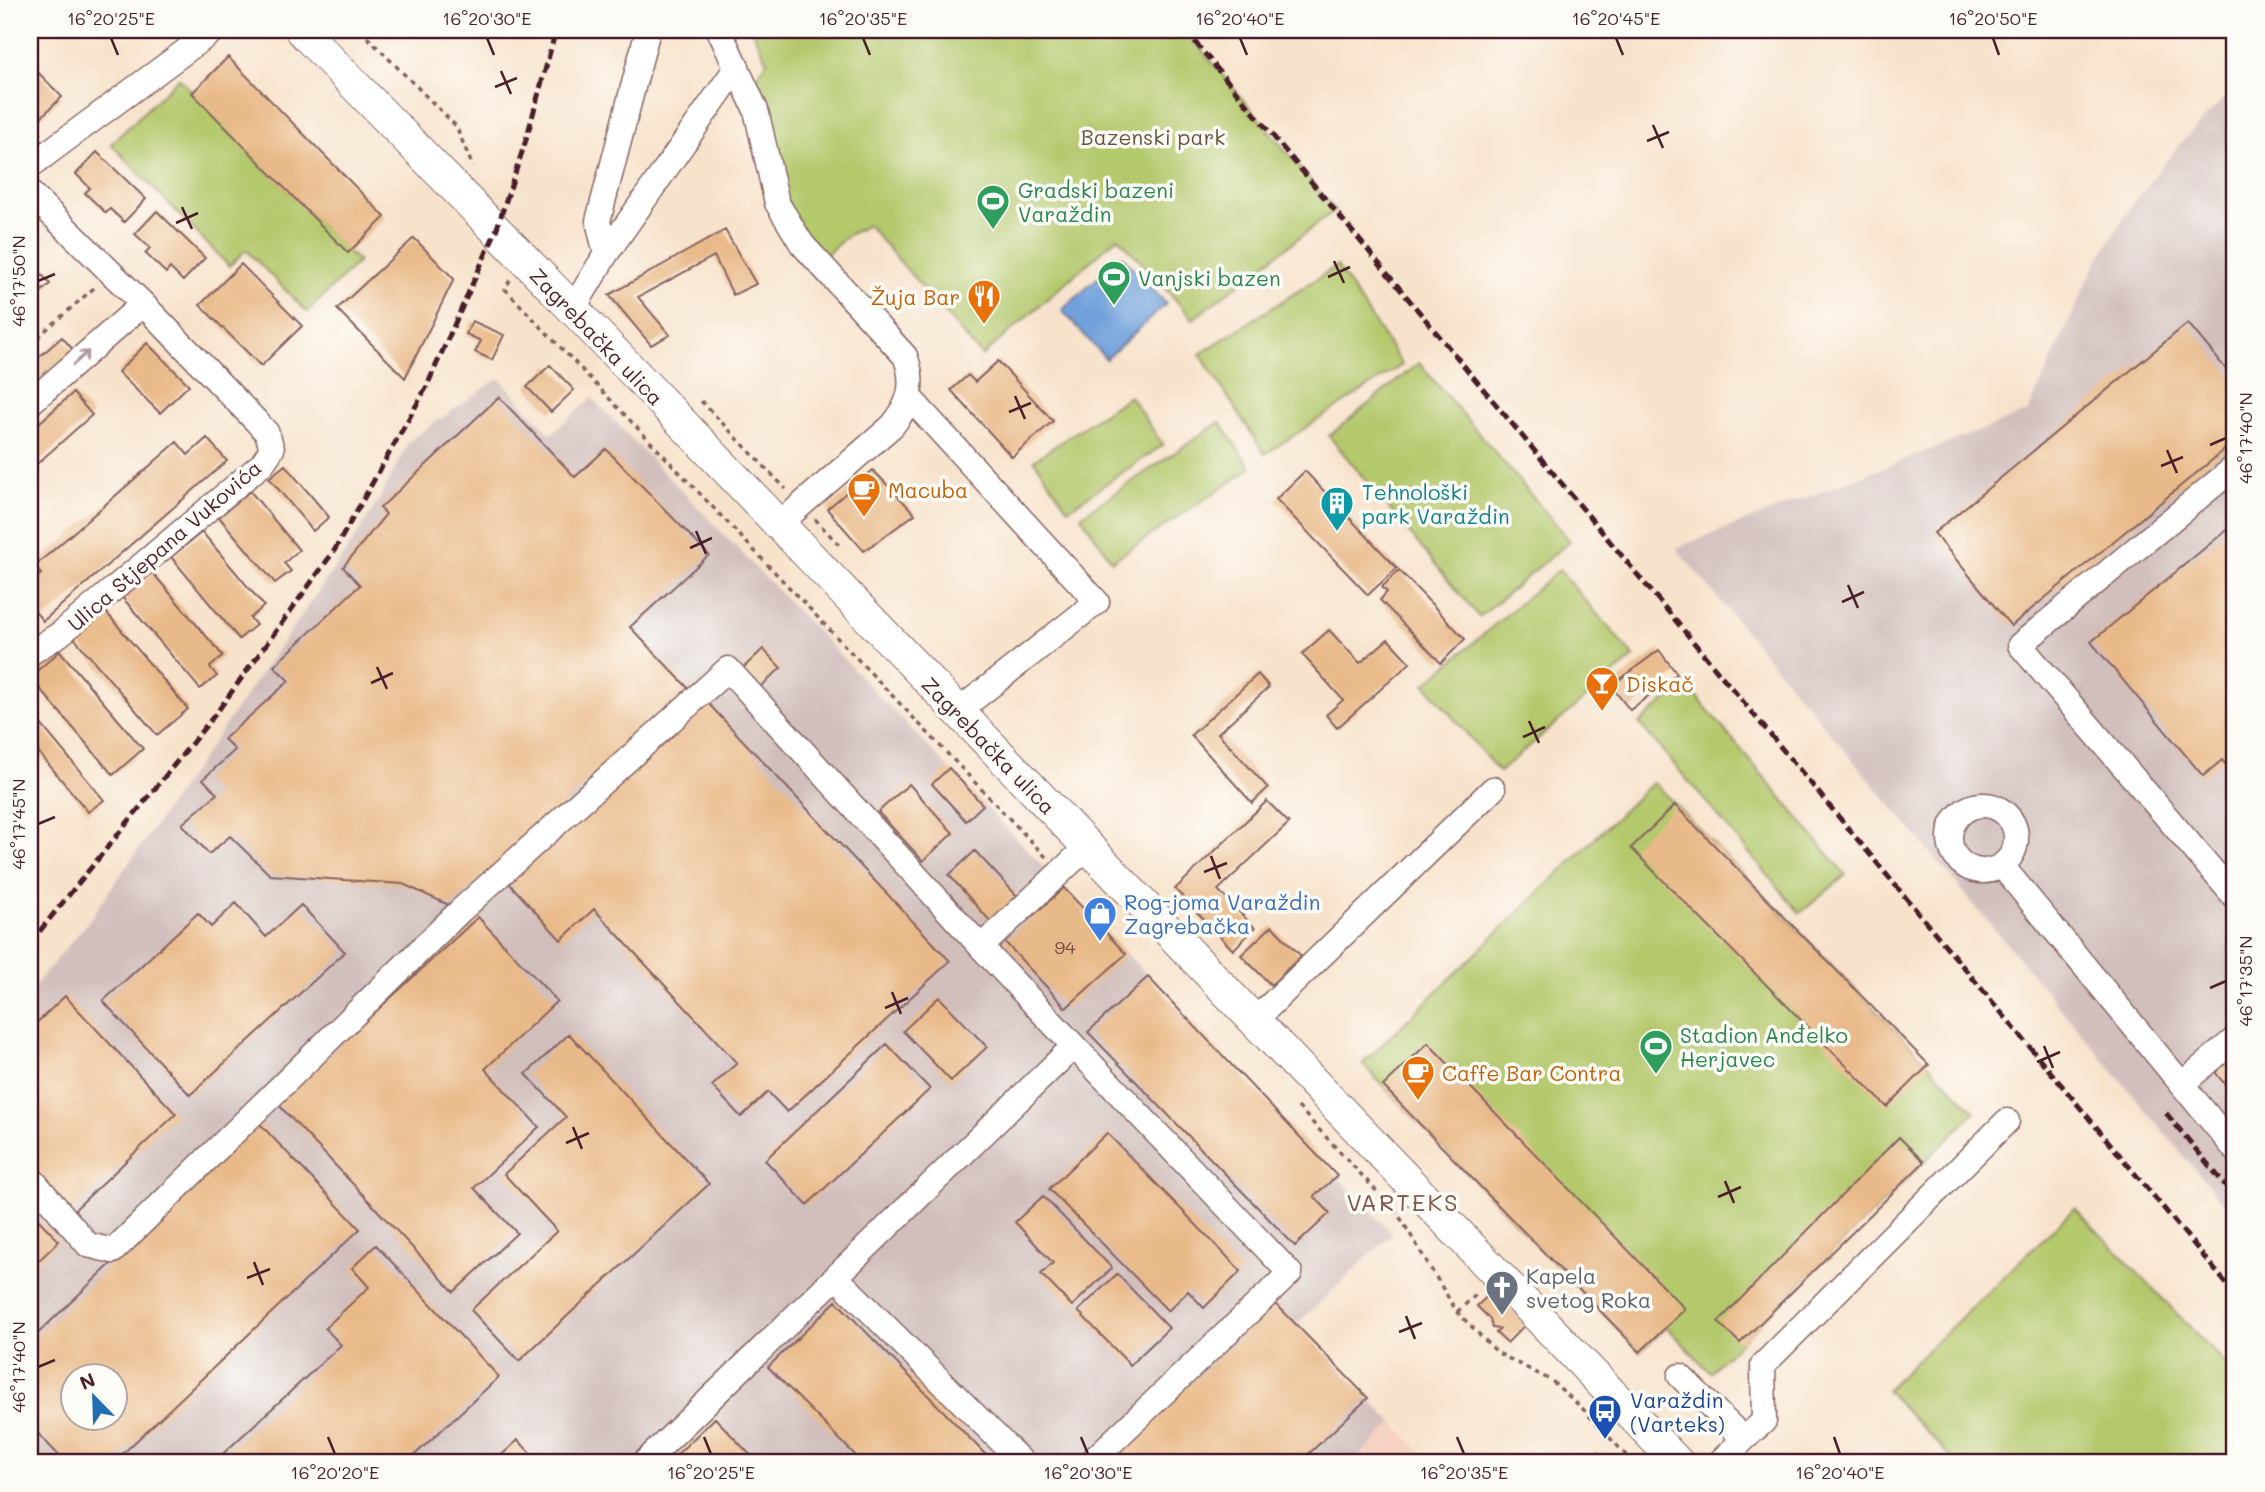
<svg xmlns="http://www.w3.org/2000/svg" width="2265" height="1492" viewBox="0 0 2265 1492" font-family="Mali,sans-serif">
	<rect width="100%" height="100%" fill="#fdfcf7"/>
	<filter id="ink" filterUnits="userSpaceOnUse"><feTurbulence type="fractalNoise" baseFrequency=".0143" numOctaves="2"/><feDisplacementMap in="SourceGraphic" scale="14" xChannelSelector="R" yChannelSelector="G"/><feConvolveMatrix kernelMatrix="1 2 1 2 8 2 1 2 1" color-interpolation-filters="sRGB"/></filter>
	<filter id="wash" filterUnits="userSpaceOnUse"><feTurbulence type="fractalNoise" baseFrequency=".00686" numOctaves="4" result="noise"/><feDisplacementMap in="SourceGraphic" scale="28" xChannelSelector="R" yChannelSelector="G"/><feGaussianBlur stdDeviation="1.57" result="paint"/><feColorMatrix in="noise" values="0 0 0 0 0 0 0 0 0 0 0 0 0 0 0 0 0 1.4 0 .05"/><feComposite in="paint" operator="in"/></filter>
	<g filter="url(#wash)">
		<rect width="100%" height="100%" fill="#f7e3cc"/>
		<path fill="#f5d2c2" d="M1393,1423L1431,1462H1353Z"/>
		<path fill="#d1bfbd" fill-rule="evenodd" d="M2235,86V1217L1676,548L2028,412L2093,269L2131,206L2177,147Z
			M499,378L551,434L592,398L1064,888L1392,1234L1297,1324L1393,1423L1353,1462H30V991L87,923L350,546L380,498L409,441ZM74,1376H116V1418H74Z"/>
		<path fill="#b4c86c" stroke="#7f744c" stroke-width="2" d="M752,30H1185L1335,210L1193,319L1118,237L982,356L868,225L848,235L818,262L802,244L747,90L767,62Z
			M179,78L358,262L307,312L246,250L229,266L111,144Z
			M1337,266L1402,365L1265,454L1200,354Z
			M1419,363L1570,541L1479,617L1329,436Z
			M1130,396L1163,445L1068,509L1034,460Z
			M1220,422L1251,468L1112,561L1081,516Z
			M1559,570L1634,657L1499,772L1425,684Z
			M1686,684L1846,875L1800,913L1639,723Z
			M1653,782L1975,1112L1710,1372L1667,1327L1640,1352L1362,1064Z
			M2075,1208L2235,1374V1462H1956L1886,1390Z"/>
		<path fill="#71a1db" stroke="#5e6083" stroke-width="2" d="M1122,256L1166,304L1106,359L1062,310Z"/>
		<g id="blocks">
			<path fill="#e9ba89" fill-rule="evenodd" d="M228,57L385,217L348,253L192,93Z
				M30,64L62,97L30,128Z
				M97,152L146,199L124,222L110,209L106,213L85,193L90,188L76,174Z
				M157,211L205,258L183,281L170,268L166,273L145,253L150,248L135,234Z
				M725,230L756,284L733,295L714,256L638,297L670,335L651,345L609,295Z
				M414,238L454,279L405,378L337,309Z
				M30,261L50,284L30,302Z
				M241,264L302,326L261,366L200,305Z
				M472,321L504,335L492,360L475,352L481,341L466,334Z
				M2188,323L2235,380V441L2011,626L1934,533Z
				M62,337L74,351L30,389V365Z
				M147,343L189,385L160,413L118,372Z
				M998,361L1053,421L1012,457L951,390L968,375L975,382Z
				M550,365L574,390L551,412L527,387Z
				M73,393L92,415L30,470V431Z
				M499,397L575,477L606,449L709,555L630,627L690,690L451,906L403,884L270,875L230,836L209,854L182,824L217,794L203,779L235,750L224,739L289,681L274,666L360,585L343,567L386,514L380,508Z
				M207,438L227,461L43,621L30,606V584L41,574L35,566L177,442L188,455Z
				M285,465L329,517L313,531L269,478Z
				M873,470L915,514L864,551L827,509Z
				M1305,471L1397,568L1368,595L1276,499Z
				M250,491L299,550L284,563L291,571L275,583L219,517Z
				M2235,523V776L2222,760L2203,776L2091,642Z
				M202,532L264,606L250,618L256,625L239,639L171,557Z
				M1399,570L1465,639L1441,663L1380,600L1387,592L1382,587Z
				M152,572L223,656L210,667L217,676L200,689L122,597Z
				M106,612L188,709L157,735L74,638Z
				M1329,630L1360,663L1388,639L1410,663L1337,728L1326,715L1343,700L1302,654Z
				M763,649L781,668L759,688L742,669Z
				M1659,650L1677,674L1630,710L1611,686Z
				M60,651L143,749L113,775L30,677Z
				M1258,674L1269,687L1218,733L1268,788L1252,803L1191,735Z
				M705,700L950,961L787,1112L768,1092L741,1117L712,1086L737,1063L594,909L561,940L509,883Z
				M30,711L104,800L88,812L30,742Z
				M949,768L983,805L966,821L932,784Z
				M909,784L953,833L923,861L878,812Z
				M1267,801L1289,823L1218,890L1255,928L1233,950L1175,889Z
				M1675,805L1929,1065L1887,1107L1631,848Z
				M975,851L1018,897L991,922L949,875Z
				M1064,888L1126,954L1066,1008L1004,941Z
				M236,903L266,937L301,905L345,952L190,1095L103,1001L198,913L211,927Z
				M478,917L557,1001L485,1069L539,1127L474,1188L517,1233L454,1292L277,1103Z
				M1272,926L1301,956L1271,985L1241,955Z
				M1148,977L1337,1176L1314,1196L1330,1213L1295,1246L1088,1032Z
				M65,996L176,1114L70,1214L30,1170V1029Z
				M939,997L987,1047L951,1081L903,1031Z
				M569,1034L709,1184L519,1361L471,1310L557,1231L504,1174L566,1117L526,1074Z
				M1428,1043L1685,1309L1640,1352L1383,1086Z
				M887,1044L930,1089L807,1205L765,1160Z
				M2235,1053V1097L2214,1071Z
				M259,1123L360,1229L114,1462H65L30,1425V1341ZM74,1376H116V1418H74Z
				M1107,1133L1241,1271L1204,1308L1188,1291L1168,1311L1049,1189Z
				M1899,1137L1924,1162L1740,1343L1718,1322Z
				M1043,1196L1112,1268L1072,1306L1041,1274L1053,1263L1015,1222Z
				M30,1211L59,1241L30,1269Z
				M376,1245L499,1377L407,1462H214L341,1345L325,1328L369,1287L352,1268Z
				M1117,1274L1169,1328L1130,1365L1078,1311Z
				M1492,1292L1504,1305L1508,1304L1525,1325L1507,1343L1496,1333L1500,1329L1492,1328L1490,1319L1477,1306Z
				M836,1301L986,1455L978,1462H862L768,1367Z
				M1275,1303L1368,1398L1300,1462H1108Z
				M715,1418L757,1462H669Z
				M518,1440L539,1462H494Z
				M1598,1452L1608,1462H1587Z"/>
		</g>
	</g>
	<g filter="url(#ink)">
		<use href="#blocks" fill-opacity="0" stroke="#876463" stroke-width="2"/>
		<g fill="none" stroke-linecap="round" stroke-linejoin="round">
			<defs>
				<path id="minor" d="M719,30L756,110L777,203L802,244L905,356C916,383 910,405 892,426L778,525
					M30,166L214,30
					M30,193L143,304L256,421L267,433L272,449L262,464L60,634L30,653
					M606,254L598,221L648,30
					M573,309L606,254L737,67
					M910,398L1097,602L957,712
					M30,403L143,304
					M2235,467L2020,645L2235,897
					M1950 838a33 33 0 1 1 66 0a33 33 0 1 1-66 0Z
					M2002,866L2235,1149
					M1254,1021L1493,789
					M1074,1046L1290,1273L1091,1462
					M2182,1084L2235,1039
					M30,1177L88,1245L113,1251L460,911L728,669L981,947L1087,847
					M836,1277L1022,1462
					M1680,1376L1744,1439L1720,1462
					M1744,1439L1764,1421L1763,1365L2007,1121
					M645,1462L1074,1046L981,947"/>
				<path id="major" d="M301,30L573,309L1677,1462"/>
			</defs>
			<use href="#minor" stroke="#876463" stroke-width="27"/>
			<use href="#major" stroke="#876463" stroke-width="34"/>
			<path stroke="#876463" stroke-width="3.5" stroke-dasharray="5 5" stroke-linecap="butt" d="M360,30L456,126L473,167
				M510,280L505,289L1046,857
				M30,344L94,288
				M701,401L786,489
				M815,519L841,547
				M1298,1107L1398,1214L1457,1312L1498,1353L1552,1381L1582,1408L1626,1455L1637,1460
				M1457,1312L1479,1292"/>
			<use href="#minor" stroke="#fff" stroke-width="24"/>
			<use href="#major" stroke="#fff" stroke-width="32"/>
			<path stroke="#4a1f2b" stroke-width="5" stroke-dasharray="10 5" stroke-linecap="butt" d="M1185,30L2235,1294
				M30,943L217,712L334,551L426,388L496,231L526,140L556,30
				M2166,1113L2235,1197"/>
		</g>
		<defs><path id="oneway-shaft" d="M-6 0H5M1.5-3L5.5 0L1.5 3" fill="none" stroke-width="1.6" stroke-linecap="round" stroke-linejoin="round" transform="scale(1.75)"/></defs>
		<use stroke="#ae9aa0" href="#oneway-shaft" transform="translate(81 358) rotate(-41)"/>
	</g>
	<path fill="none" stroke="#4a1f2b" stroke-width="2.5" d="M111,38L118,55M487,38L494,55M863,38L870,55M1240,38L1247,55M1616,38L1623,55M1993,38L1999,55M501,71L511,94M495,87L517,78M1653,125L1663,148M1647,141L1669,132M182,207L192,229M176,223L198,213M1334,261L1344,283M1328,277L1350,267M38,281L55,274M1015,396L1025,419M1009,412L1031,403M2210,445L2226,438M2167,450L2177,473M2161,466L2183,457M696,531L706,554M690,548L712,538M1848,585L1858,608M1842,602L1864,592M377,667L387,689M371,683L393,673M1529,721L1539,743M1523,737L1545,727M38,824L55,817M1211,856L1220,879M1204,872L1227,863M2210,988L2226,981M892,992L901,1014M885,1008L908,998M2044,1046L2053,1068M2037,1062L2060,1052M573,1127L582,1149M566,1143L589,1133M1725,1181L1734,1203M1718,1197L1741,1187M254,1262L263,1285M247,1278L270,1269M1406,1316L1415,1339M1399,1332L1422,1323M38,1367L55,1360M328,1437L335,1454M704,1437L711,1454M1081,1437L1088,1454M1457,1437L1464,1454M1834,1437L1840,1454"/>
	<defs>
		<symbol id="stadium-pin" viewBox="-11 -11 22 30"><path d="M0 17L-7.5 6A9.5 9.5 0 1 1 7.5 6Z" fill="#2e9e5b" stroke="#fdfcf7"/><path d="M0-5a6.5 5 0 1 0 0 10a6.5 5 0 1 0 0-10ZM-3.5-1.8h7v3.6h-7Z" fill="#fff"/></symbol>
		<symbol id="restaurant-pin" viewBox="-11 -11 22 30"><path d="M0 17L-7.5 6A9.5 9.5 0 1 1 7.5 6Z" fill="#e8710a" stroke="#fdfcf7"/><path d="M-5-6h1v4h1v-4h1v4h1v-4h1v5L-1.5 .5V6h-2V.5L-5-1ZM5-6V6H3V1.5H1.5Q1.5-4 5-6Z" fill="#fff"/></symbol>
		<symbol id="cafe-pin" viewBox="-11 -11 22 30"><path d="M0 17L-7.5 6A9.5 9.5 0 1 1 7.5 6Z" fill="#e8710a" stroke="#fdfcf7"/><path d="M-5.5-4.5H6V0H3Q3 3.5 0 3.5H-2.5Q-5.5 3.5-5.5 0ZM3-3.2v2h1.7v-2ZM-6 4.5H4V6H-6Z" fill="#fff"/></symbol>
		<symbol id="building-pin" viewBox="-11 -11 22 30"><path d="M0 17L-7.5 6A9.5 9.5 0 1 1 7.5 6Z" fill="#0f9aa8" stroke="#fdfcf7"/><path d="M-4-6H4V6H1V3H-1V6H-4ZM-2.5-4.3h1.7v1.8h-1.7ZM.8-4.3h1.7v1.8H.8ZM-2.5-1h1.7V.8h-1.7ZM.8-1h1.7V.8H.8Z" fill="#fff"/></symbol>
		<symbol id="bar-pin" viewBox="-11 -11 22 30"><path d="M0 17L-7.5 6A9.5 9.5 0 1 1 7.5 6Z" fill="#e8710a" stroke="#fdfcf7"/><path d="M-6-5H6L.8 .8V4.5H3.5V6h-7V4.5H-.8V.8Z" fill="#fff"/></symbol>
		<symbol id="shop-pin" viewBox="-11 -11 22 30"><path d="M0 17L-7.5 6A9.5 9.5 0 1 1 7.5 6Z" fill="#3f7fe0" stroke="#fdfcf7"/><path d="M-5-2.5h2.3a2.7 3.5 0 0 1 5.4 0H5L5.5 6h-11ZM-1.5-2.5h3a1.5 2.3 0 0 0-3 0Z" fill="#fff"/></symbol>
		<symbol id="church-pin" viewBox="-11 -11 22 30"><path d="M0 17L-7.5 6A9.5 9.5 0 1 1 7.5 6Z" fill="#6b7280" stroke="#fdfcf7"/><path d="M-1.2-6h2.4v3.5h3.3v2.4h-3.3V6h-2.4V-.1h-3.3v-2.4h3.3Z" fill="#fff"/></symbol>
		<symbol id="bus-pin" viewBox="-11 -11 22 30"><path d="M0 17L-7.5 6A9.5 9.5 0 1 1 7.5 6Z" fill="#1a4fb4" stroke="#fdfcf7"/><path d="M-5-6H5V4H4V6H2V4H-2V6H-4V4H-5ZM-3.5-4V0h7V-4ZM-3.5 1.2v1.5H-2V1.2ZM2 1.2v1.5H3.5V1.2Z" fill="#fff"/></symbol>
	</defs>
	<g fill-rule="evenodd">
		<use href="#stadium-pin" x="974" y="182" width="38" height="52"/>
		<use href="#stadium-pin" x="1095" y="258" width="38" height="52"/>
		<use href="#restaurant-pin" x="965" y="277" width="38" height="52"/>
		<use href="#cafe-pin" x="845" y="470" width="38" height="52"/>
		<use href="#building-pin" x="1318" y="484" width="38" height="52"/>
		<use href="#bar-pin" x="1583" y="664" width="38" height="52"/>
		<use href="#shop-pin" x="1081" y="894" width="38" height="52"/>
		<use href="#stadium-pin" x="1637" y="1027" width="38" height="52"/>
		<use href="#cafe-pin" x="1399" y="1053" width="38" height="52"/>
		<use href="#church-pin" x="1483" y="1268" width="38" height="52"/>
		<use href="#bus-pin" x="1586" y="1392" width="38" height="52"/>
	</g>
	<g text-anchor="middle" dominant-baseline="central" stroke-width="7" stroke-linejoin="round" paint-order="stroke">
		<g font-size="18" fill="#724642">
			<text x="1065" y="947">94</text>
		</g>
		<g font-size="21" fill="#6a523e" stroke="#fdfcf7">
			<text x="1153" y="136">Bazenski park</text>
		</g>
		<g font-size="21" fill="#27864d" stroke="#fdfcf7" text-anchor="start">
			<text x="1018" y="189">Gradski bazeni<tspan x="1018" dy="24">Varaždin</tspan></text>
			<text x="1138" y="277">Vanjski bazen</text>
			<text x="1680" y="1034">Stadion Anđelko<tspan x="1680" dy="24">Herjavec</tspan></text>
		</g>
		<g font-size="21" fill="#c56008" stroke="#fdfcf7" text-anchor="start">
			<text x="960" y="296" text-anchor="end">Žuja Bar</text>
			<text x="888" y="489">Macuba</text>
			<text x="1626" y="683">Diskač</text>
			<text x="1442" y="1072">Caffe Bar Contra</text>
		</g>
		<g font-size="21" fill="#4a1f2b" stroke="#fdfcf7">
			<text transform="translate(597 336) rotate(46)">Zagrebačka ulica</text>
			<text transform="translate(164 545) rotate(-41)">Ulica Stjepana Vukovića</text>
			<text transform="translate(989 745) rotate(46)">Zagrebačka ulica</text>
		</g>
		<g font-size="21" fill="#0d838f" stroke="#fdfcf7" text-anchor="start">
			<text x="1362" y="491">Tehnološki<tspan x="1362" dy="24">park Varaždin</tspan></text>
		</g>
		<g font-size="21" fill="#366cbe" stroke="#fdfcf7" text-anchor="start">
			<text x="1124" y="901">Rog-joma Varaždin<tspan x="1124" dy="24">Zagrebačka</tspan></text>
		</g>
		<g font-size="21" fill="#5b616d" stroke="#fdfcf7" text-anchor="start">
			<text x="1526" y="1275">Kapela<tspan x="1526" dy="24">svetog Roka</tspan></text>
		</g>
		<g font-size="21" fill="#164399" stroke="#fdfcf7" text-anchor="start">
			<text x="1630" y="1399">Varaždin<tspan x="1630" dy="24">(Varteks)</tspan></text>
		</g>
		<g font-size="24" letter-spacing="2" fill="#82554c" stroke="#fdfcf7">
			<text x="1403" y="1201">VARTEKS</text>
		</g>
	</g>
	<rect width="2265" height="1492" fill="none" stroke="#fdfcf7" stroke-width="77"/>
	<g transform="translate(94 1397) rotate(337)"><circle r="33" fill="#fdfcf7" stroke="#b5a4a5" stroke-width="2"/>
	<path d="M0-5L12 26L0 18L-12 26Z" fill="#1f6fb2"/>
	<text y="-10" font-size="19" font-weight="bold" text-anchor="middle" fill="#4a1f2b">N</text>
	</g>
	<rect x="38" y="38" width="2188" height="1416" fill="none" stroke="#4a1f2b" stroke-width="2.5"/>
	<g font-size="18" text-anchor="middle" fill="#4a1f2b">
		<text x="111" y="25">16°20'25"E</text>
		<text x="487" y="25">16°20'30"E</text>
		<text x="863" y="25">16°20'35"E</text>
		<text x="1240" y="25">16°20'40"E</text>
		<text x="1616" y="25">16°20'45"E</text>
		<text x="1993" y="25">16°20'50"E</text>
		<text transform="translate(19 281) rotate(-90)" y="6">46°17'50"N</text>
		<text transform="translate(2246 438) rotate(-90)" y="6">46°17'40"N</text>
		<text transform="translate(19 824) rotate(-90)" y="6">46°17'45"N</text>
		<text transform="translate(2246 981) rotate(-90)" y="6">46°17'35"N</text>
		<text transform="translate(19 1367) rotate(-90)" y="6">46°17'40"N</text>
		<text x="335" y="1479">16°20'20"E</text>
		<text x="711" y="1479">16°20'25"E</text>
		<text x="1088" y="1479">16°20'30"E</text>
		<text x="1464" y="1479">16°20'35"E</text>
		<text x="1840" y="1479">16°20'40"E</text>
	</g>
</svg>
